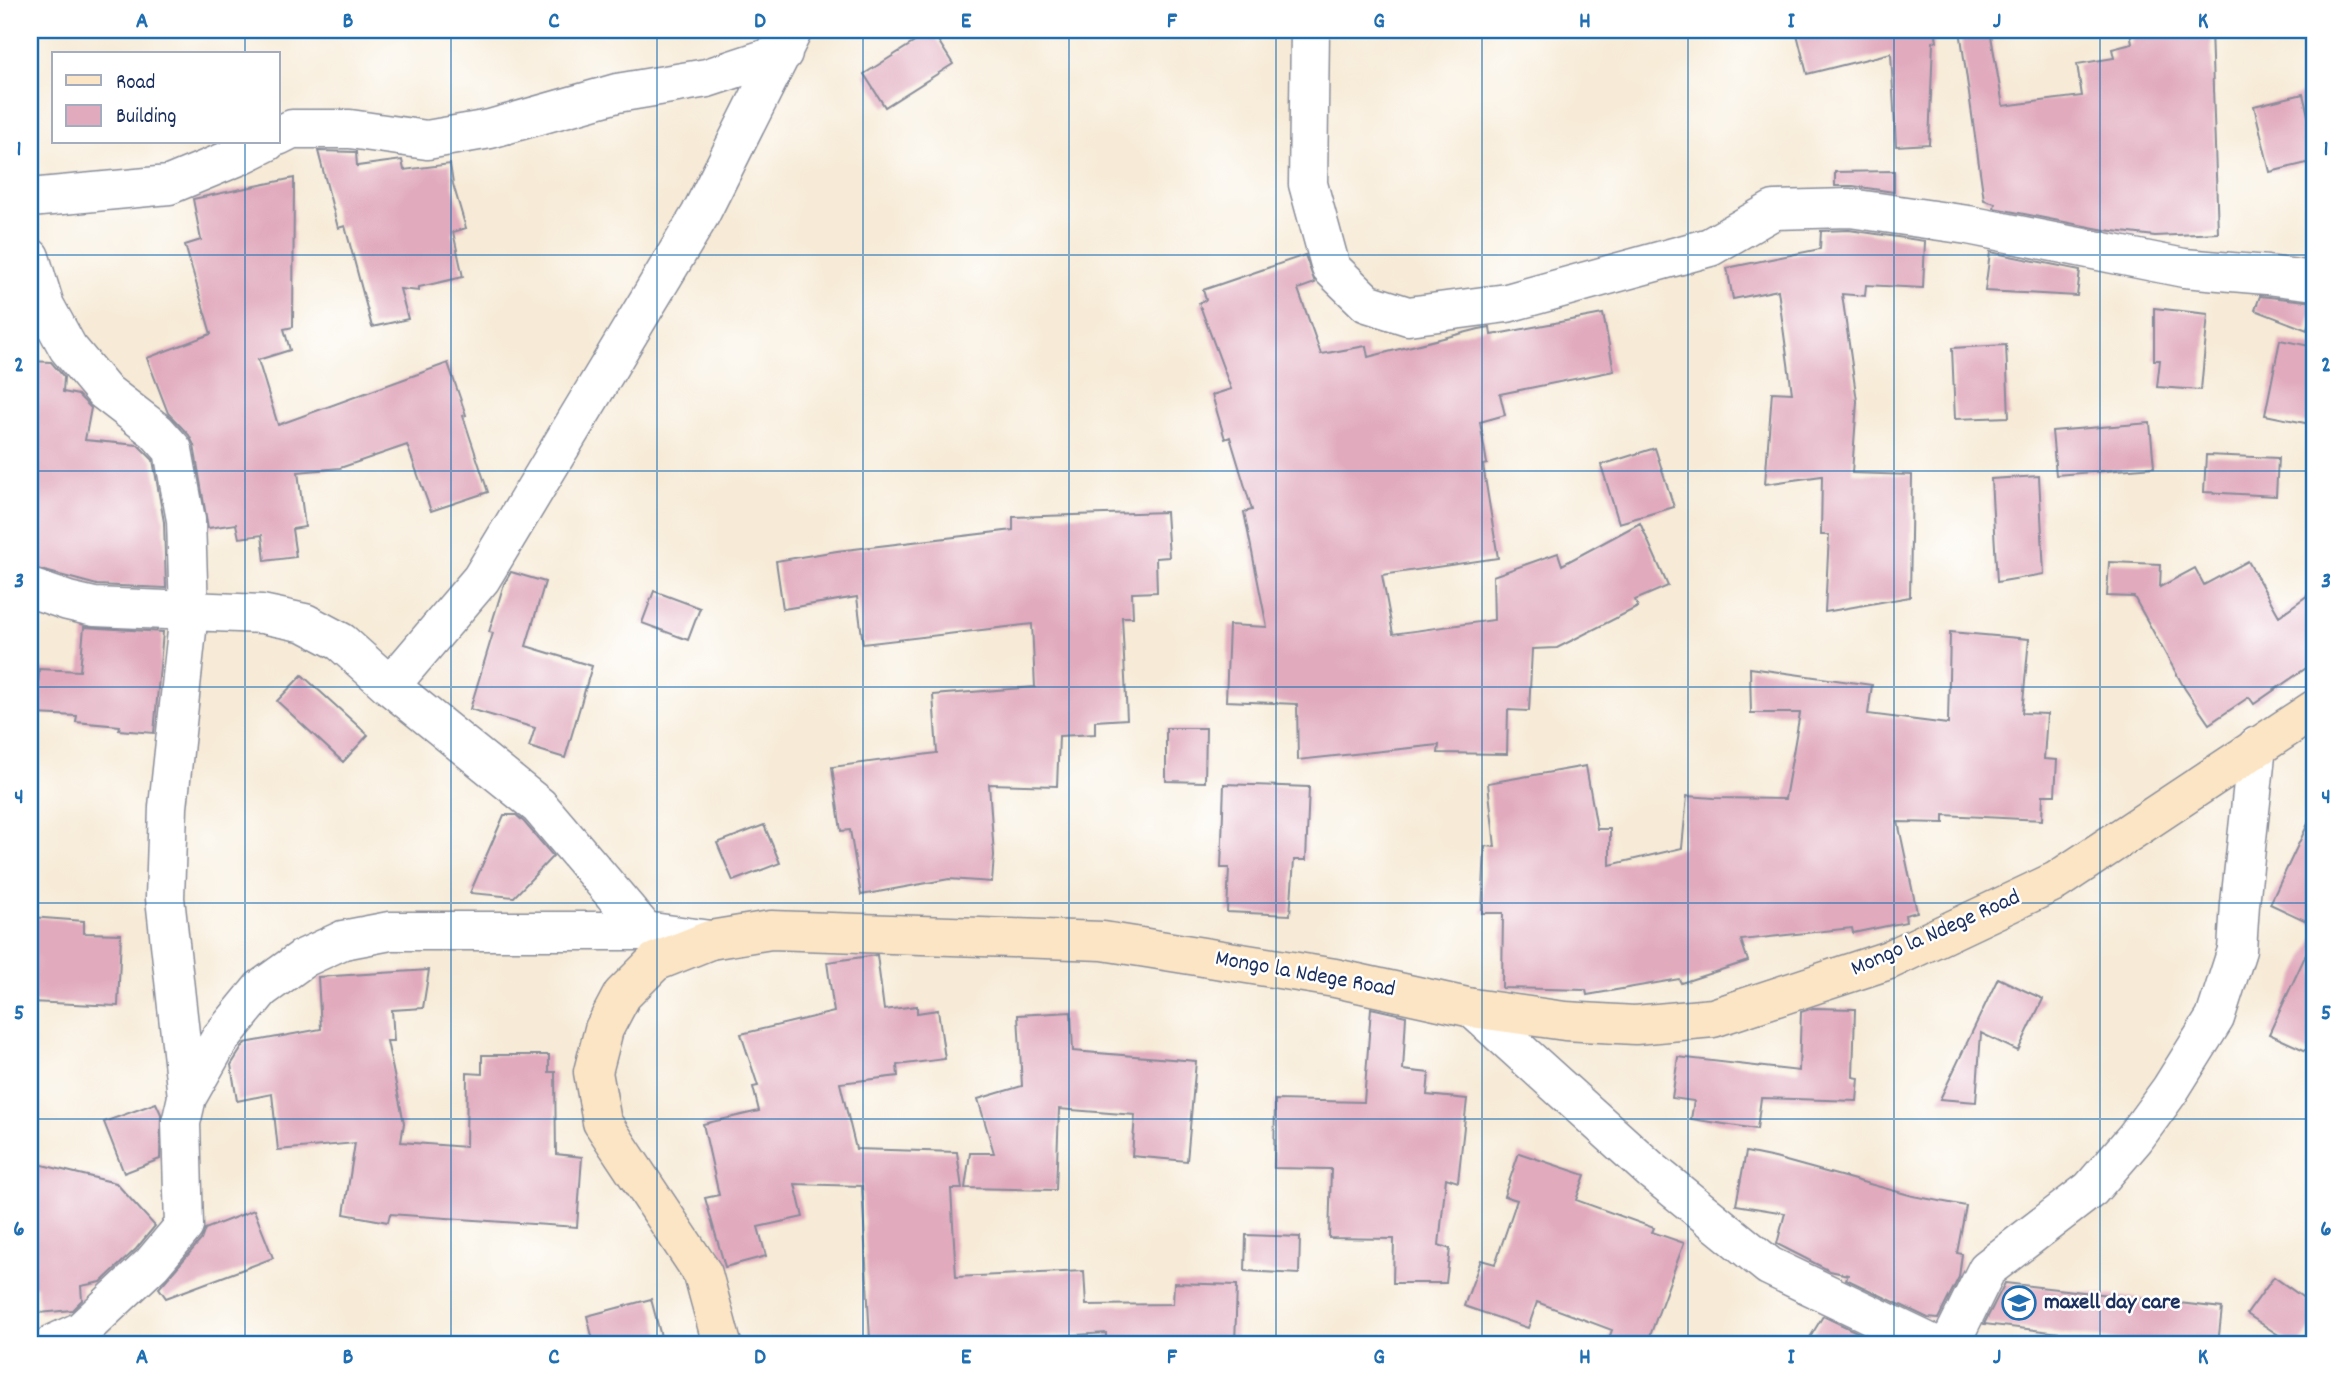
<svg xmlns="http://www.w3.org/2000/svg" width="2345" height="1374" viewBox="0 0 2345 1374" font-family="Dekko,sans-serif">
	<rect width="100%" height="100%" fill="#fff"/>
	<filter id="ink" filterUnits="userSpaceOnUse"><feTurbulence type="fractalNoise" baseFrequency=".0143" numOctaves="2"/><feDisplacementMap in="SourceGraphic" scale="14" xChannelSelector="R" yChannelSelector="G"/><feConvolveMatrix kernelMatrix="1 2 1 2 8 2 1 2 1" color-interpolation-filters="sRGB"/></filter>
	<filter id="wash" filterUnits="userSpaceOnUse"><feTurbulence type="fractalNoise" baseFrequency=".00686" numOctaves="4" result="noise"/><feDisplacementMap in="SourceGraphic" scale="28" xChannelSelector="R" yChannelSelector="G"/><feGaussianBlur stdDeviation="1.57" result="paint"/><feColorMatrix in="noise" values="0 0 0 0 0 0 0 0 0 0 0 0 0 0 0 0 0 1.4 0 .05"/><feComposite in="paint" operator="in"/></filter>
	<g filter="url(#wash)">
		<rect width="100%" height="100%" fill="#f7ebd7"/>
		<g id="blocks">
			<path fill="#e1aabd" d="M1796,30H1935L1937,41L1933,42L1929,144L1896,146L1891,53L1807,74Z
				M1960,30H1990L2003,106L2082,96L2077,64L2114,58L2112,49L2132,44L2130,30H2211L2218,233L2155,236L2105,230L1994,208L1995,203L1984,200Z
				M932,31L953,64L885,107L864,74Z
				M2303,94L2315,145V161L2270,172L2254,106Z
				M318,151L356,152L357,166L402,160L404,170L450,164L453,184L466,228L453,232L463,277L419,287V291L400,289L408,319L372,327L345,226L338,228Z
				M1894,171V192L1853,186H1835V172Z
				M294,178L293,327L284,329L290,350L258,360L278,425L448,363L466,415L463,416L488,492L431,511L407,445L340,468L298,472L305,527L292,529L296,557L265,561L262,535L239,538L236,524L208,528L194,445L189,435L168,413L147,358L211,334L185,245L201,240L193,199Z
				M1849,230L1925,241L1923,288L1866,285L1865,296L1842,294L1857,401L1852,473L1912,475L1910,597L1825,612L1829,535H1821L1822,476L1765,484L1772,392L1792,393L1778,290L1733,299L1727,268L1820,249L1821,231Z
				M1990,252L2080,270L2077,296L1985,291Z
				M1305,255L1315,283L1298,289L1321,354L1366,346L1368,357L1479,329L1490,327L1491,335L1603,314L1614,371L1500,394L1505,415L1480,422L1487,464L1483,465L1498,558L1382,575L1393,634L1494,620L1493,576L1558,553L1562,565L1640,523L1668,586L1635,600L1638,607L1557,648L1532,649L1529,711L1508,710L1507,754L1438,753L1439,745L1298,760L1297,704L1226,701L1229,625L1267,627L1244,512L1252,510L1230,437L1225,439L1212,395L1231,389L1199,303L1206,300L1203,290Z
				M2260,296L2315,302L2307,330L2255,310Z
				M2154,308L2208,314L2201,390L2157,387L2160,360H2154Z
				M2280,340L2315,347V425L2265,415Z
				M2006,345L2009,417L1955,419L1952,348Z
				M30,361L51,362L64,377L63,392L78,395L91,408L85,440L138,445L153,460L164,522L166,588L97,585L30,567V510L33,480H30Z
				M2150,423L2154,467L2056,475L2052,431Z
				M1655,448L1674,507L1619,523L1601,465Z
				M2206,455L2278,458L2276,496L2204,492Z
				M2039,476L2044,574L1997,582L1991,479Z
				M1166,512L1169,557L1156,558L1157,592L1132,593L1133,617H1122L1127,719L1095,721V734L1059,736L1057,786L989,784L994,855L992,882L949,879L861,895L850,830L841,831L832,767L937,753L933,695L1035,687L1032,624L863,644L857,597L783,609L776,561L837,551L1013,530V517Z
				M2248,561L2279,616L2315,590V662L2254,704L2249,697L2209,724L2185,689L2134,597L2107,596L2109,562L2161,564L2160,587L2195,568L2204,585Z
				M511,572L545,582L526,646L592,666L565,758L529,747L535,728L470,709L493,633L489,632L504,584Z
				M654,591L700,608L688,640L642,623Z
				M84,627L163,632L154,733L119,730L120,726L76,722L77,716L36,714L39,669L80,671Z
				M1950,632L2029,639L2022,713L2047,714L2044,759L2057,760L2055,795H2043L2042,820L1944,815V823L1898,822L1917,912L1905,915L1906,922L1853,933L1852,928L1741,940L1748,961L1681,983L1679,979L1587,995L1586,990L1502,988L1503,913H1482L1485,846L1495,847L1488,783L1586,766L1597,829H1610V865L1682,848L1687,796L1714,798L1785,799L1800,713H1751L1750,668L1872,685L1868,714L1948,724Z
				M302,675L368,735L343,762L277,701Z
				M1166,728H1206L1205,782L1166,781Z
				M1224,784L1309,787L1306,860H1294L1290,915L1227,912L1229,868H1221Z
				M2315,809V925L2270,904Z
				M504,815H516L524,822L553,856L514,897L470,893Z
				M764,825L780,863L733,881L717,843Z
				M30,917L84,921V933L121,934L118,1006L30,1002Z
				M2315,935V1055L2269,1034Z
				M877,955L884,1010L917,1006V1013L938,1010L945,1059L897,1065L898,1076L840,1083L856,1149L957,1152L962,1189H951L956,1277L1084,1271L1086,1305L1173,1304L1174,1283L1237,1285L1235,1344H1106V1333L980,1341V1344H910V1342L870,1340L862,1186L795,1184L803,1217L758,1227L766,1256L725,1267L705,1198L719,1195L703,1124L759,1111L753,1087L758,1086L741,1034L834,1012L827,962Z
				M429,970L423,1008L392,1010L394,1041H387L404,1123L401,1142L466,1147L467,1073L482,1074V1055H549V1072H555L556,1154L582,1157L577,1227L390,1214L388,1222L344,1214L355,1143L278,1150L272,1094L237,1101L231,1065L245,1043L321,1029L318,977Z
				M1998,978L2043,999L2018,1051L1981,1033L1976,1102L1940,1099Z
				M1371,1008L1406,1016L1403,1070L1429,1073L1427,1095L1467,1099L1458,1182L1446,1178L1439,1245L1450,1249L1446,1283H1393L1394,1239L1329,1238L1331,1169L1274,1168L1275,1100L1364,1102Z
				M1813,1008L1855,1009L1853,1077L1859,1078L1857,1101L1761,1098L1757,1129L1691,1119L1694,1101L1672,1098L1678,1057L1799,1071L1801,1012Z
				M1071,1012L1073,1051L1196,1061L1187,1161L1132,1156L1135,1115L1059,1109L1056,1190L965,1188L970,1153H994L978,1099L1022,1086L1018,1015Z
				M156,1103L161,1114L160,1159L124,1173L104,1122Z
				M1746,1152L1775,1158L1913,1196L1966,1206L1957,1253L1962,1254L1959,1277L1938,1319L1928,1318L1846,1279L1848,1275L1830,1271L1777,1244L1785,1213L1736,1205Z
				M1519,1153L1585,1175L1576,1200L1654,1228L1652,1232L1684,1243L1647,1344H1607L1612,1330L1537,1302L1528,1328L1464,1306L1481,1260L1495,1264L1517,1200L1504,1196Z
				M30,1162L116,1183L155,1226L136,1249L101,1282L81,1286L82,1300L72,1310L39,1313L37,1286L30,1285Z
				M254,1210L273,1258L166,1298L159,1288L201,1240L205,1229Z
				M1246,1235L1300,1237L1299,1274L1245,1271Z
				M2274,1277L2315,1306V1322L2300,1344H2292L2247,1314Z
				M2005,1283L2222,1308L2218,1344H2153L1984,1324Z
				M651,1299L663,1344H594L587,1316Z
				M1823,1316L1882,1344H1806Z"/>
		</g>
	</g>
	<g filter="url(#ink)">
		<use href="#blocks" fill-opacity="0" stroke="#898d9a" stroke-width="2"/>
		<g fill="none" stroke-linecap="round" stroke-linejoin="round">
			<defs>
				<path id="street" d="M1310,30L1308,184L1331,268L1367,303L1408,316L1507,303L1710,247L1774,210L1850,208L1968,225L2184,268L2267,275L2315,281
					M278,136L292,129H350L427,140L490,129L617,93L707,78L783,53
					M30,198L169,185L239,156L267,142
					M30,257L45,306L68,348L104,391L156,431L173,450L177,472L186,520L189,612L168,807L165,898L187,1097
					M30,588L68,601L94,607L262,614L305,623L341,642L390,686L539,806L645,931
					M390,686L481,579L700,215L793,30
					M1472,1008L1652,1171L1769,1266L1932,1344
					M53,1344L81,1331L152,1264L184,1226L181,1123L187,1097L220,1039L261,989L304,958L343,940L390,931H645L710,940
					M1950,1344L1987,1269L2091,1189L2135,1138L2170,1090L2215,1018L2237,950L2240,904L2257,746"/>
				<path id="secondary" d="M722,1344L703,1274L602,1122L593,1072L604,1029L622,995L655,962L710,940L771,930L1103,941L1335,978L1472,1008L1565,1021L1635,1025L1713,1018L1889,960L2056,881L2315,709"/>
			</defs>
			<use href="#street" stroke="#898d9a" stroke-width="41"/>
			<use href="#secondary" stroke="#898d9a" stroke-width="41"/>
			<use href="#street" stroke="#fff" stroke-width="38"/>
			<use href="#secondary" stroke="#fce5c4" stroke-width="38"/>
		</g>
	</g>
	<path fill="none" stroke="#1f6fb2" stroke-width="2" stroke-opacity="0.55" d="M245,30V54M451,30V1344M657,30V1344M863,30V1344M1069,30V1344M1276,30V1344M1482,30V1344M1688,30V1344M1894,30V1344M2100,30V1344M245,142V1344M30,255H2315M30,471H2315M30,687H2315M30,903H2315M30,1119H2315"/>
	<defs>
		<symbol id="school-ring" viewBox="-11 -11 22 22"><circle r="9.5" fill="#fff" stroke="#1f6fb2" stroke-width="1.5"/><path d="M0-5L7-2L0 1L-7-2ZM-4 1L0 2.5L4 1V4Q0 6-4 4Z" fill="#1f6fb2"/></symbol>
	</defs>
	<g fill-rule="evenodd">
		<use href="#school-ring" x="2000" y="1284" width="38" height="38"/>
	</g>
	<g text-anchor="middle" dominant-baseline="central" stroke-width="5" stroke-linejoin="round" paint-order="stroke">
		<g font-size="23" fill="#1b2f5e" stroke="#fff">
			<text transform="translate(1936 934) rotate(-24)">Mongo la Ndege Road</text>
			<text transform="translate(1305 975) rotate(10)">Mongo la Ndege Road</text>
		</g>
		<g font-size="23" font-weight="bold" fill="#1b2f5e" stroke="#fff" text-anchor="start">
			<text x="2044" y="1303">maxell day care</text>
		</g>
	</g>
	<rect width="2345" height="1374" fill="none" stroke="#fff" stroke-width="77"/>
	<rect x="52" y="52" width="228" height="91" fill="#ffffff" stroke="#a4acbf" stroke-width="2"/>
	<rect x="66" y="75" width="35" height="10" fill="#fce5c4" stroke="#a4acbf" stroke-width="2"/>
	<text x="116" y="88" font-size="21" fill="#1b2f5e">Road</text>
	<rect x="66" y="105" width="35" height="21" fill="#e1aabd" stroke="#a4acbf" stroke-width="2"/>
	<text x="116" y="122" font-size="21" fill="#1b2f5e">Building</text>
	<rect x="38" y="38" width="2268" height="1298" fill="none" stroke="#1f6fb2" stroke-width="2.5"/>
	<g font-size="23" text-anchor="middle" font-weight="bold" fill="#1f6fb2">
		<text x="142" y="27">A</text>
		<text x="348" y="27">B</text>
		<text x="554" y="27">C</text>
		<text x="760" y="27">D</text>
		<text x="966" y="27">E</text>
		<text x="1172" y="27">F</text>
		<text x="1379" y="27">G</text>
		<text x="1585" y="27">H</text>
		<text x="1791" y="27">I</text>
		<text x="1997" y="27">J</text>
		<text x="2203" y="27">K</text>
		<text x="19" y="155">1</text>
		<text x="2326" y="155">1</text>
		<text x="19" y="371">2</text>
		<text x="2326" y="371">2</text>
		<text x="19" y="587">3</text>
		<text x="2326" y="587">3</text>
		<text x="19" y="803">4</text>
		<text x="2326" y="803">4</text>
		<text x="19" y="1019">5</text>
		<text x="2326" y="1019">5</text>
		<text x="19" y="1235">6</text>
		<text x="2326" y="1235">6</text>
		<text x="142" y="1363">A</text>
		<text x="348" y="1363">B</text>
		<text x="554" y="1363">C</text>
		<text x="760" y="1363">D</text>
		<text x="966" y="1363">E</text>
		<text x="1172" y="1363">F</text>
		<text x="1379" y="1363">G</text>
		<text x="1585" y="1363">H</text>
		<text x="1791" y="1363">I</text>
		<text x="1997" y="1363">J</text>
		<text x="2203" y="1363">K</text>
	</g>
</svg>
